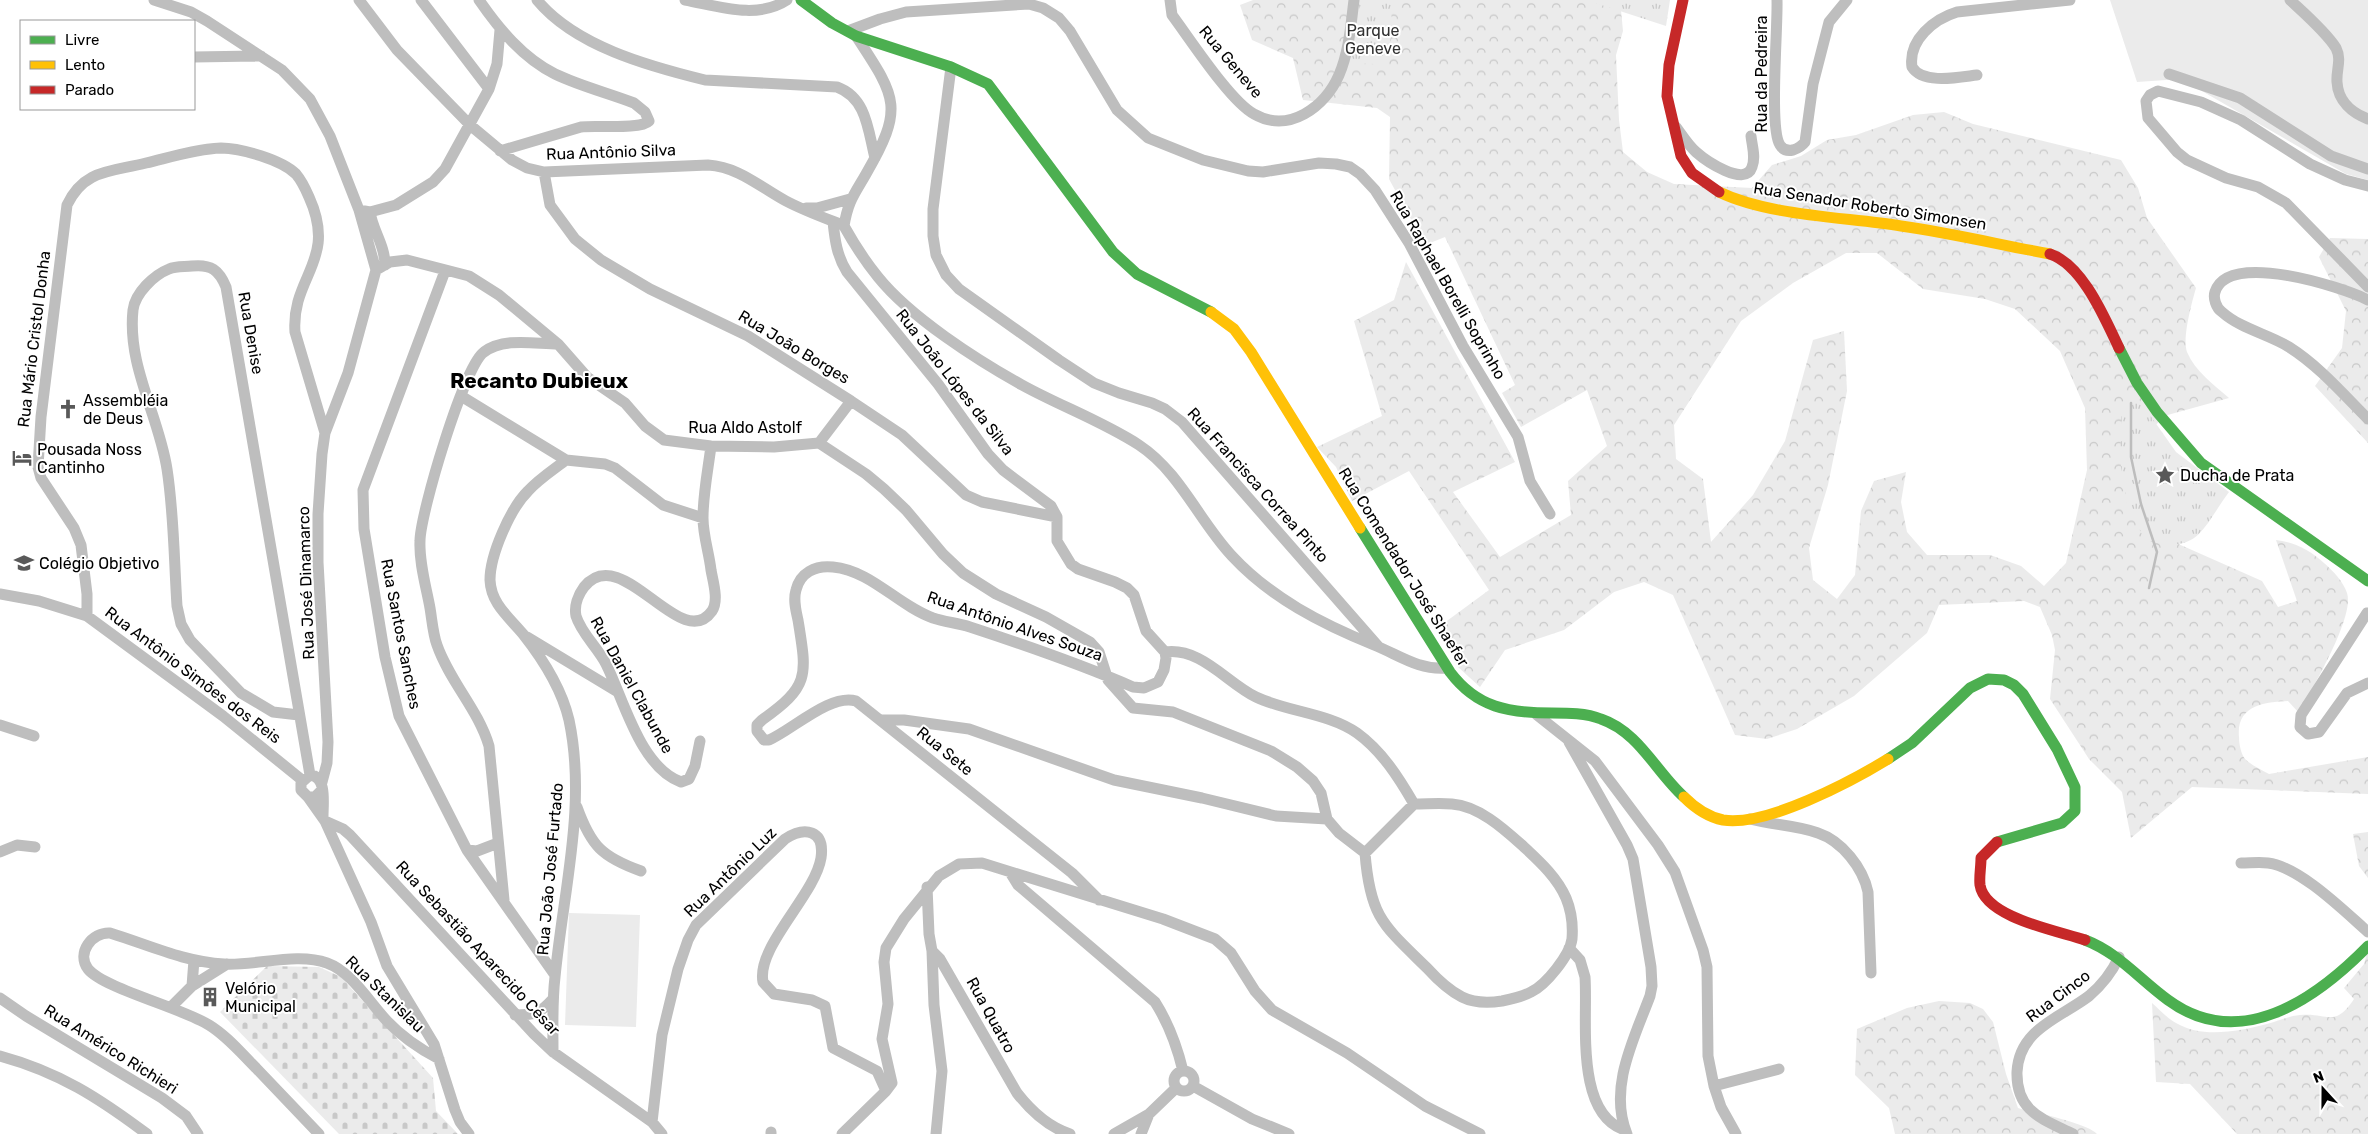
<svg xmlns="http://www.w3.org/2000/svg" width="2368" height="1134" viewBox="0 0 2368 1134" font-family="Rubik,sans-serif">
	<defs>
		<pattern id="forest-crowns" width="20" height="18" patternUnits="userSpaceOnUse" patternTransform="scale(1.25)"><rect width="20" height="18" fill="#ebebeb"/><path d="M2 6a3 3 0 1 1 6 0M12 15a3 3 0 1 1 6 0" fill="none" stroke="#c8c8c8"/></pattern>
		<pattern id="cemetery-stones" width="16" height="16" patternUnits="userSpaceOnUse" patternTransform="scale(1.25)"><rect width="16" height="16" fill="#ebebeb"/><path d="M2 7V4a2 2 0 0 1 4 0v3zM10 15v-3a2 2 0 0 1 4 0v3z" fill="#c8c8c8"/></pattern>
		<pattern id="park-tufts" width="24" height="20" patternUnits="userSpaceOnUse" patternTransform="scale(1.25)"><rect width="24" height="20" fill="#ebebeb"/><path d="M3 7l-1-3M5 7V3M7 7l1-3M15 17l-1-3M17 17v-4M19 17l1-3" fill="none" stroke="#c8c8c8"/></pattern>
	</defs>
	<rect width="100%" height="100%" fill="#fff"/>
	<path fill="#ebebeb" d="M2110,0H2368V180L2346,174L2181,79L2137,82Z
		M569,913L640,915L636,1027L565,1025Z"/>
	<path fill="url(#forest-crowns)" fill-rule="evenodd" d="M1253,0H1620L1623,31L1616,55L1619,120L1623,152L1647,172L1674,184L1752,188L1772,165L1801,156L1827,140L1856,135L1913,115L1944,112L1973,124L2121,160L2138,188L2147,218L2196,288C2192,302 2182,338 2187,352C2195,371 2214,385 2229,398L2164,416L2143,439L2149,531L2262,581L2278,607L2297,601L2276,540C2294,542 2310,550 2324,563C2333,571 2343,581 2347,593C2355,617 2311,690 2299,713L2288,701C2263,702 2236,706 2239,737C2239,744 2241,754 2245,759C2251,765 2262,770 2269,774L2368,757V794L2192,787L2131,838L2122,792L2089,759L2050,699L2055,650L2052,635L2040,607L2024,601L1939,605L1927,633L1854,696L1797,729L1767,739L1735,735L1673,595L1644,582L1614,592L1564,630L1505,650L1480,687L1458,667L1440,626L1489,590L1409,471L1352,501L1336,467L1317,447L1382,416L1354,321L1394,300L1406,262L1515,462L1453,492L1500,557L1571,515L1568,481L1607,446L1587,390L1521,427L1502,393L1515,385L1445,237L1425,245L1389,179L1390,117L1377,108L1303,100L1293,58L1252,40L1240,5ZM1846,253H1877L1923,289L1985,299L2015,309L2060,351L2085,408L2087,470L2066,563L2044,586L2021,566L1990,555H1927L1907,532L1901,502L1906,472L1874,481L1861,511L1855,575L1837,599L1813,580L1809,548L1828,485L1847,391L1844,331L1813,340L1785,441L1753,495L1711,542L1703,479L1676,459L1674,425L1741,321L1793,283Z
		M2330,238L2368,239V443L2315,386L2342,348L2346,311L2319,257Z
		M2368,832V878L2359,866L2353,834Z
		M2368,950V1134H2237L2190,1084L2156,1082L2152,1003C2160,1010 2167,1018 2176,1023C2203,1039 2239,1031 2267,1024C2278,1021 2289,1016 2300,1015C2328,1012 2334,1029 2354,999L2344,988L2364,964Z
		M1939,1001L1970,1003L1983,1009L1993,1022L2006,1074L2018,1108C2035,1113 2087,1123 2097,1134H1895L1889,1108L1855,1075L1857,1029L1907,1008Z"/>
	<path fill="url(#cemetery-stones)" d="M267,966L319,967L341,977L433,1078L436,1111L458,1134H339L220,1012Z"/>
	<path fill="url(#park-tufts)" d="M1361,0H1390L1392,3L1390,48L1374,64L1351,63Z
		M1586,0H1670L1666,26Z
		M2133,391L2176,452L2229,492C2201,530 2199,555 2145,540L2127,506L2120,459L2122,403Z"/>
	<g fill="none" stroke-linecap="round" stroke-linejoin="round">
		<path stroke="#bdbdbd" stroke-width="2.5" d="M2131,403V457L2141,504L2157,552L2149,588"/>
		<path stroke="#bebebe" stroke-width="11" d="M154,0L191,12L207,21L282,70L310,99L330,136L359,210L376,270
			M359,0L397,50L470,125L512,160L527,168L544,172L708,165C739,167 760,187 786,201C803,210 822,217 840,224
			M421,0L489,89
			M479,0C499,29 523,58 555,74C580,86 608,93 634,103L645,112L649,121C640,130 596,125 581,127L500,151
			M537,0C575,46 648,66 705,80L837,87C867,98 868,131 875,158
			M685,0C718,6 757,20 787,0
			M1170,0L1172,15C1190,39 1230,101 1254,114C1289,134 1325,107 1339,75C1349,52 1351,24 1354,0
			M1777,0C1778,27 1769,129 1780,145C1783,150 1788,151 1793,150C1799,148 1802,146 1805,142L1813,84L1829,22L1847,0
			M2290,0C2304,13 2326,32 2336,48C2342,60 2336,70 2337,82C2338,101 2352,113 2368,119
			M848,31L880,19L906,12L1029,4L1043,8L1059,18L1070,31L1117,110L1148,138L1203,160L1248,171L1263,172L1319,163L1336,164L1350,167L1360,174L1375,190L1409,243L1463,346L1518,437L1530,481L1550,514
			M194,57L261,56
			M951,67L933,209V236L936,255L946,275L959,289L1059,360L1094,383L1119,393L1152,403L1165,409L1182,422L1378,646
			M2169,74L2240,98L2331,156L2368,169
			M1977,75C1960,77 1923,85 1912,67C1908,40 1934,19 1957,12L2070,0
			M1676,127C1682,135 1688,145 1696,152C1705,160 1745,188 1752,167C1756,157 1752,146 1751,136
			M544,172L550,205L575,239L601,260L650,289L748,336L851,401L902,435L966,495L982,502L1057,517
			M2368,186L2345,180L2310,164L2241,120L2201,102L2158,91L2150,95L2146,101L2148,118L2177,152L2187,160L2226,178L2258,187L2286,203L2368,287
			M806,208H817L850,199
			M359,210L370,212L396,205L433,182L445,169L489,89L497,64L500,30
			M370,212C373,231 385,245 385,265
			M833,222C835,241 837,256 847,272L938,384L988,454L1003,470L1051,506L1057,517V541L1071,564L1078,569L1115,582L1127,588L1134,595L1146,631L1165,652L1166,658L1164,670L1158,682L1144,688L1133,687C1080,664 1025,645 970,627C958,623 945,622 933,618C897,605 872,571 833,567C815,565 800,573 796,590C793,600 796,611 798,620C807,676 810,686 762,720L757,725V731L764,740H769C792,730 831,693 856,701L1072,873L1099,900
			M844,226C854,244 865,261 878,277C910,317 977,360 1022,385C1060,406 1102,421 1139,445C1180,472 1199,521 1232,556C1271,598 1322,624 1374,645C1399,655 1418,670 1446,668
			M844,226C848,201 854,195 866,174C905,107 896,97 856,36
			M376,270L390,262L407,260L469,276L499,295L558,344L587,377L625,403L645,426L664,440L711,446L774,447L819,443
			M445,271L363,490L364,529L385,657L399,716L467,850L555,975
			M2368,300C2342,287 2228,250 2215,292C2213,298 2216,308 2222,312C2241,329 2268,334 2289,347C2319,366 2343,394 2368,419
			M461,396L566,460L605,464L615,468L663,505L703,518
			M819,443L866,474L884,489L906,510L943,554L963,573L996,594L1046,617L1090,642L1099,652L1108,680L1133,708L1173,712L1271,751L1297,767L1313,781L1321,793L1327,819L1339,833L1365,853
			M819,443L851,401
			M0,594L39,601L87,616L223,716L302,780
			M2367,613L2301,715L2300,727L2308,734L2319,732L2347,693L2368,683
			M87,616V594L81,545L74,528L41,478L38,467L41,417L67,205C84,169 111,172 146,163C171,157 196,149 221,148C241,148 282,160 296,174C301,180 306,190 309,197C338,261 291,276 295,332L325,433
			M527,637L618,692
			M1165,652C1201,647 1227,683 1256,697C1288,712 1328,713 1357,733C1382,751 1399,778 1414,804
			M299,715L273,712L241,693L190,640L181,624L177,606C174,560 174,514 167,469C159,416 127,366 133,310C135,293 154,275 169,269C176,266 185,267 192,266C211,264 219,270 226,287L310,775
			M1537,715L1595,761L1658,845L1675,872L1703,950L1707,967L1708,1056L1714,1086L1721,1107L1736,1134
			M882,720H904L969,729L1114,780L1202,798L1276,816L1327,819
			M0,725L34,736
			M700,741L695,766L689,779L681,782C640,767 624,700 606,664C598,648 581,633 576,616C574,606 578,595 584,587C622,540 681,655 712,611C719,600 713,582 711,570C709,553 703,535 703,518C703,494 708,470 711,446
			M1569,742L1627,845L1633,859L1651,967L1652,986L1650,996C1634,1039 1608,1088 1627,1134
			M322,782L327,763L328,742L318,562V514L322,454L325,433L348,373L376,270
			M321,791L315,797H308L301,790V783L310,775C327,776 323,803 323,816
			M308,797L325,821L343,829L350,835L534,1034L553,1052L652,1122L662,1134
			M1414,804C1427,804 1440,803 1452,804C1479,806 1504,829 1523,846C1539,861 1557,877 1566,898C1571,910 1573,926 1572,939C1570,955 1546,985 1531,992C1522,997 1512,999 1502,1001C1489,1003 1474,1003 1462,997C1448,990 1437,979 1427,968C1383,925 1370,917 1365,853Z
			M577,807C591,846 602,857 641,871
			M1750,819C1772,825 1796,825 1818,833C1842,841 1863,868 1868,892L1871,973
			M325,821L371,922L387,966L434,1044L455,1110L460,1122L469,1134
			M467,850L477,851L498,843
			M0,852L17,845L35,847
			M2241,863C2250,863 2260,862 2268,863C2300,867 2344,911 2368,932
			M1010,872L1018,885L1155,1002C1169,1024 1177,1046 1183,1071
			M927,887L929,934L932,951L940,959L1017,1093C1031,1111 1048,1127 1070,1134
			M504,900L489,746C478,709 450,682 437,645C433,634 432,620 430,608C426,586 419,563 420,541C420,514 464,366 484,352C504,337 535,344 558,344
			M1569,948L1580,960L1585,977C1588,1018 1574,1114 1625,1130
			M932,951L934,1005L942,1071L936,1134
			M194,960L192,986L227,964
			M0,998L26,1016L162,1098L186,1116L198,1134
			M171,1007L192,986
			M515,1015C536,1015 539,1014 553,999
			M553,1052C553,1027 552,1002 555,977C563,892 587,805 569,720C562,690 542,658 523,634C509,617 491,604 490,580C490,555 510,509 528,491C539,479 553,470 566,460
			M0,1056C59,1072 99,1098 147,1134
			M1174 1081a10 10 0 1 1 20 0a10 10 0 1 1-20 0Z
			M1193,1086L1252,1119L1289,1134
			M1714,1086L1779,1069
			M652,1122L662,1035L678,969L688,940L696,925L785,839C805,826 825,830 821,858C815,895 756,947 763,982L774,994L812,1000L825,1006L833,1048L877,1071L886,1091
			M319,1134C298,1112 277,1090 256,1068C241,1053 227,1036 209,1025C182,1008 103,988 88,969C76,953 92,932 110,933C149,945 184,962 224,964C256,966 297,952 327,963C352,972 369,1002 387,1021C402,1037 420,1049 439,1059
			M771,1134V1132
			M842,1134L886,1091L892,1083L882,1039L888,1004L884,962L886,948L904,919L939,876L959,864L982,863L1163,919L1215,939L1231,953L1255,991L1272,1010L1347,1053L1425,1106L1480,1134
			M1114,1134L1149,1114L1176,1088
			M1141,1134L1149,1114
			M2073,1134C2043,1119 2016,1112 2017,1072C2019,1029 2060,1018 2089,996C2102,985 2112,972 2119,957"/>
		<path stroke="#4caf50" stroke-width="11" d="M801,0L832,23L856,36L951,67L988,84L1113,252L1137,274L1211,312
			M2119,348L2137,383L2157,412L2201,463L2368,581
			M1360,528L1450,672C1477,708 1509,713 1552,713C1568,713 1586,713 1601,719C1639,732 1656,772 1684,797
			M1888,759L1912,743L1970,688L1988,679L2004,680L2014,685L2023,694L2057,749L2075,787V811L2062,823L1997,842
			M2085,940C2119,953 2140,980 2168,1000C2240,1053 2316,999 2368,946"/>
		<path stroke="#ffc107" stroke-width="11" d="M1719,192C1769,216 1845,217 1901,226C1951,233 2001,245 2050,254
			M1211,312L1234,329L1251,352L1360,528
			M1684,797C1695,808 1708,817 1723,820C1766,827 1852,781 1888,759"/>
		<path stroke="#c62828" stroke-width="11" d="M1683,0L1669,65L1667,96L1681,156L1692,173L1719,192
			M2050,254C2083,265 2105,319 2119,348
			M1997,842L1981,858C1981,867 1979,877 1980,885C1985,918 2059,931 2085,940"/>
	</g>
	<defs>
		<symbol id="church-bare" viewBox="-9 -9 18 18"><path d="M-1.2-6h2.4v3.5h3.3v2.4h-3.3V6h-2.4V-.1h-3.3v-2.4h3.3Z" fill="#595959" stroke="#fff" stroke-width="2.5" paint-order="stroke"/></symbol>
		<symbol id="hotel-bare" viewBox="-9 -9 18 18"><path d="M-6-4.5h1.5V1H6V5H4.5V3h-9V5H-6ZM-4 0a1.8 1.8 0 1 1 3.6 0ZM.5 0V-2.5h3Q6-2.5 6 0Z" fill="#595959" stroke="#fff" stroke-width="2.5" paint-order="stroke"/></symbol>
		<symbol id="sight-bare" viewBox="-9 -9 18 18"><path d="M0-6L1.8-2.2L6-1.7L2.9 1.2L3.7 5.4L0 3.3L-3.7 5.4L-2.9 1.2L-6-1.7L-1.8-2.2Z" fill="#595959" stroke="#fff" stroke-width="2.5" paint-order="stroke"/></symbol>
		<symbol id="school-bare" viewBox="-9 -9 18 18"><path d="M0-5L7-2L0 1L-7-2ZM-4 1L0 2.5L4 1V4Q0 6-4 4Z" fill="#595959" stroke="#fff" stroke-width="2.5" paint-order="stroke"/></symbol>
		<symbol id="building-bare" viewBox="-9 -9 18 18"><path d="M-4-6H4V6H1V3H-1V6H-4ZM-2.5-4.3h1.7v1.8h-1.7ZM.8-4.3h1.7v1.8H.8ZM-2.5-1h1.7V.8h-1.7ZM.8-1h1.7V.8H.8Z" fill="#595959" stroke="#fff" stroke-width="2.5" paint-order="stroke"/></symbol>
	</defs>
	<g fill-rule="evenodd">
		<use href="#church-bare" x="54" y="395" width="28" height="28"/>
		<use href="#hotel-bare" x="8" y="444" width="28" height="28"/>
		<use href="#sight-bare" x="2151" y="461" width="28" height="28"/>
		<use href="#school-bare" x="10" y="549" width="28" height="28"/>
		<use href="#building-bare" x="196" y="983" width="28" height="28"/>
	</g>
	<g text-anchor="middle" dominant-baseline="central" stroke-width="4" stroke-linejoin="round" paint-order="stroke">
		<g font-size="16" fill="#313131" stroke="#fff">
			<text x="1373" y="30">Parque<tspan x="1373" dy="18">Geneve</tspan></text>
		</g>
		<g font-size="16" fill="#000" stroke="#fff">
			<text transform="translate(1231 62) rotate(50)">Rua Geneve</text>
			<text transform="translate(1761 74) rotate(-90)">Rua da Pedreira</text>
			<text transform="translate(611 152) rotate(-2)">Rua Antônio Silva</text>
			<text transform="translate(1870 206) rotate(9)">Rua Senador Roberto Simonsen</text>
			<text transform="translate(1448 285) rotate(60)">Rua Raphael Borelli Soprinho</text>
			<text transform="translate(251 333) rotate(80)">Rua Denise</text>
			<text transform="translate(34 339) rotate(-83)">Rua Mário Cristol Donha</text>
			<text transform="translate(794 347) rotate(31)">Rua João Borges</text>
			<text transform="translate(955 382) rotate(52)">Rua João Lópes da Silva</text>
			<text x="745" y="427">Rua Aldo Astolf</text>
			<text transform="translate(1258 485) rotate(48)">Rua Francisca Correa Pinto</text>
			<text transform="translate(1404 567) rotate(58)">Rua Comendador José Shaefer</text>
			<text transform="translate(306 583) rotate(-92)">Rua José Dinamarco</text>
			<text transform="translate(1015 626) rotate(19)">Rua Antônio Alves Souza</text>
			<text transform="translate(401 634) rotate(79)">Rua Santos Sanches</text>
			<text transform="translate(193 675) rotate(37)">Rua Antônio Simões dos Reis</text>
			<text transform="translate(632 685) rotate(61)">Rua Daniel Clabunde</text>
			<text transform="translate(945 751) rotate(39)">Rua Sete</text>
			<text transform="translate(550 869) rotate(-85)">Rua João José Furtado</text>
			<text transform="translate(730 872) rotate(-44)">Rua Antônio Luz</text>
			<text transform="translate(478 948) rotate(47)">Rua Sebastião Aparecido César</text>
			<text transform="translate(385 994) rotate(44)">Rua Stanislau</text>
			<text transform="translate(2058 996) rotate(-37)">Rua Cinco</text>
			<text transform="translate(991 1015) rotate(61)">Rua Quatro</text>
			<text transform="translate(111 1049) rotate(32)">Rua Américo Richieri</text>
		</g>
		<g font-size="16" fill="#000" stroke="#fff" text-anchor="start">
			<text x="83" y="400">Assembléia<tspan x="83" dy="18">de Deus</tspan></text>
			<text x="37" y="449">Pousada Noss<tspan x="37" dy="18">Cantinho</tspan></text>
			<text x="2180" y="475">Ducha de Prata</text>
			<text x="39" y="563">Colégio Objetivo</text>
			<text x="225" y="988">Velório<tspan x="225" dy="18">Municipal</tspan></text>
		</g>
		<g font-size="21" font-weight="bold" fill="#000" stroke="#fff">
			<text x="539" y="380">Recanto Dubieux</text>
		</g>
	</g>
	<rect x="20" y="20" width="175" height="90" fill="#ffffff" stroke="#999999"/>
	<rect x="30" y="36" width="25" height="8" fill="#4caf50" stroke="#999999"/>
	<text x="65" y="45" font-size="15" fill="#000000">Livre</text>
	<rect x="30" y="61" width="25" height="8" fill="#ffc107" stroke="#999999"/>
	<text x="65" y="70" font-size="15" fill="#000000">Lento</text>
	<rect x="30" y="86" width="25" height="8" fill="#c62828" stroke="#999999"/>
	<text x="65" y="95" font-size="15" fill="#000000">Parado</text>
	<g transform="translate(2323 1089) rotate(339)" stroke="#ffffff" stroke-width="4" paint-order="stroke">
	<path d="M0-4L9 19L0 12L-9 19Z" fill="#000000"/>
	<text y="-8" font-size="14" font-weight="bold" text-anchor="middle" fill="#000000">N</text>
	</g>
</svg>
